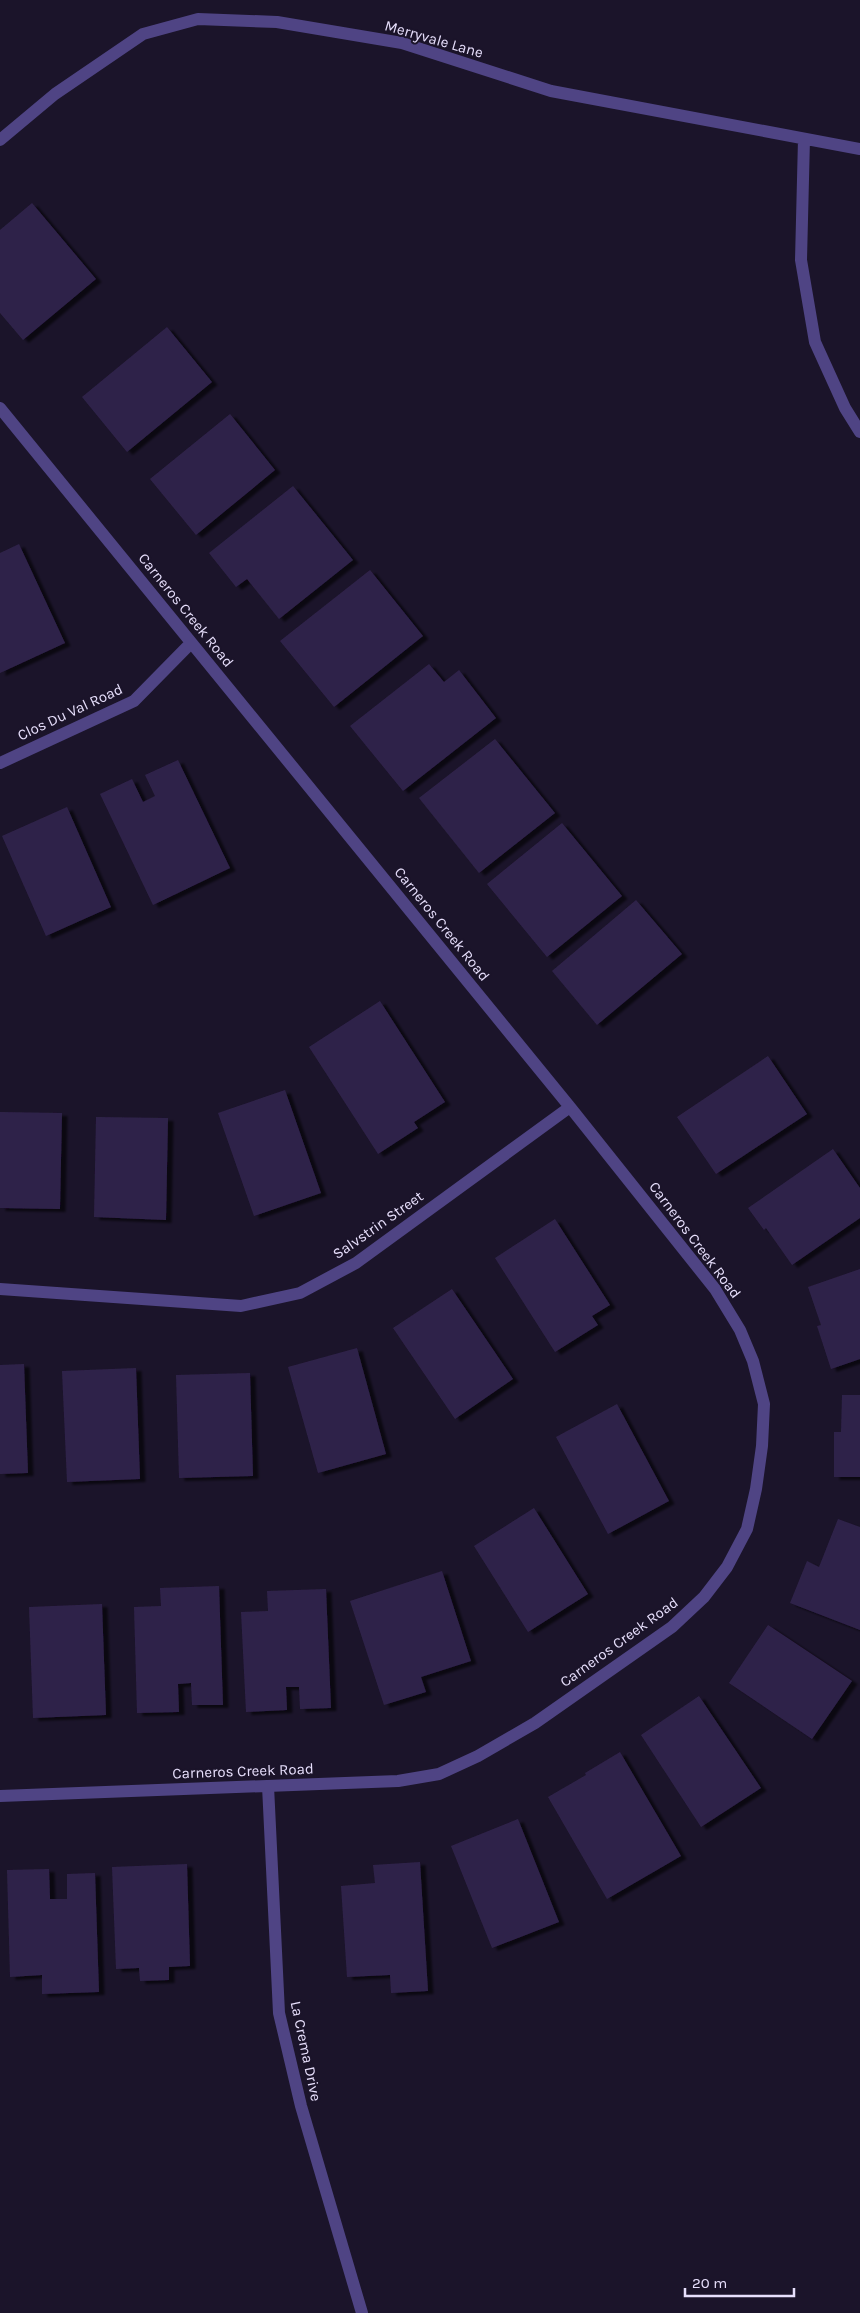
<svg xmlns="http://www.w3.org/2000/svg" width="860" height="2313" viewBox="0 0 860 2313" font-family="Karla,sans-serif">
	<defs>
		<filter id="shadow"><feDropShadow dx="5.5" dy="3" stdDeviation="1" flood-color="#0009"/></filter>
	</defs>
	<rect width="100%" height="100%" fill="#1b142a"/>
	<path fill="#2f2249" filter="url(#shadow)" d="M32,203L96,279L23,340L0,313V230Z
		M167,327L212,382L127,452L82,397Z
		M230,414L275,470L196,535L150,479Z
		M293,486L353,560L279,619L247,579L236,587L209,553Z
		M19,544L65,643L0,673V553Z
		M370,570L423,636L334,707L280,641Z
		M429,664L444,682L459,670L496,718L403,791L350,726Z
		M495,739L555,813L479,873L419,798Z
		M178,760L230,868L153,905L100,794L132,779L143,802L155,796L145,775Z
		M67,807L111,907L46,936L2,836Z
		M562,823L622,896L547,957L487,884Z
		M636,900L682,954L597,1025L552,971Z
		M380,1001L445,1102L414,1122L418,1128L378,1154L309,1047Z
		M768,1056L807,1114L716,1174L677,1117Z
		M285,1090L321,1193L254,1216L218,1113Z
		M0,1112L62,1113L60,1209L0,1208Z
		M96,1117L168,1118L166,1220L94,1217Z
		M833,1149L860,1188V1218L792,1265L766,1228L764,1230L748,1208Z
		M555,1219L610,1305L592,1316L598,1325L555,1352L495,1258Z
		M860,1269V1359L831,1369L817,1326L821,1325L808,1287Z
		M452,1289L513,1379L455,1419L393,1328Z
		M357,1348L386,1454L318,1473L288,1367Z
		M24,1364L28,1473L0,1474V1365Z
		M136,1368L140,1479L67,1482L62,1371Z
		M250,1373L253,1476L179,1478L176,1375Z
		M842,1395H860V1477H834V1432H841Z
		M617,1404L669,1501L608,1534L556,1437Z
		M534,1508L588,1594L528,1632L474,1546Z
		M838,1519L860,1527V1630L790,1603L807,1561L819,1567Z
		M442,1571L471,1661L421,1677L426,1692L384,1705L350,1601Z
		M219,1586L223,1705H192L191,1683L178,1684L179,1712L137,1713L134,1607L161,1606L160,1588Z
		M326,1589L331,1708L300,1709L299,1687H286L287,1710L246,1712L241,1612L268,1611L267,1591Z
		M102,1604L106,1715L33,1718L29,1607Z
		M768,1625L852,1681L812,1739L729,1683Z
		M699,1696L761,1788L701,1827L641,1735Z
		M620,1752L681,1856L607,1899L548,1797L586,1775L585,1773Z
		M518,1819L559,1922L492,1948L451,1846Z
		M420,1862L428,1991L391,1993L390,1975L347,1977L341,1886L375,1883L373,1865Z
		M187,1864L190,1966L169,1967V1980L140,1981L139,1968L116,1969L112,1867Z
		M49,1869L50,1899H67V1874L95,1873L99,1992L42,1994V1975L10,1977L7,1870Z"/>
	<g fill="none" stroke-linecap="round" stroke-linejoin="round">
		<path stroke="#4f4484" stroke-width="12" d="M804,139L801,260L815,342L845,408L860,432
			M0,140L55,94L143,34L198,19L277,22L402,43L551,91L860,149
			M0,408L570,1107L715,1289L740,1330L753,1361L764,1404L762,1446L756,1489L747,1529L727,1567L704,1597L672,1627L535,1723L478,1756L439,1774L398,1781L0,1796
			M0,763L134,701L191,643
			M0,1289L241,1306L300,1293L356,1263L570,1107
			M268,1786L279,2013L301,2106L362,2313"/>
	</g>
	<g text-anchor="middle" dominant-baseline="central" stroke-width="4" stroke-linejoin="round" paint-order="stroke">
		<g font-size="15" fill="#e7dffc" stroke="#1b142a">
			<text transform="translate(434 39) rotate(16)">Merryvale Lane</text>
			<text transform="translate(186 610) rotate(51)">Carneros Creek Road</text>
			<text transform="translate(70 712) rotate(-25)">Clos Du Val Road</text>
			<text transform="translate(442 924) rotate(51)">Carneros Creek Road</text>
			<text transform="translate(378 1225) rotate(-35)">Salvstrin Street</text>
			<text transform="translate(695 1240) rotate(53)">Carneros Creek Road</text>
			<text transform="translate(619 1642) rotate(-36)">Carneros Creek Road</text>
			<text transform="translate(243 1771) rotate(-2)">Carneros Creek Road</text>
			<text transform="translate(306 2051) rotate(78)">La Crema Drive</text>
		</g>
	</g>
	<path d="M685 2288v8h109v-8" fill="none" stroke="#e7dffc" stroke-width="2.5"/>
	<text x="692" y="2288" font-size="15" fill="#e7dffc" stroke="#1b142a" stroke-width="4" paint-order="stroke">20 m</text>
</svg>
